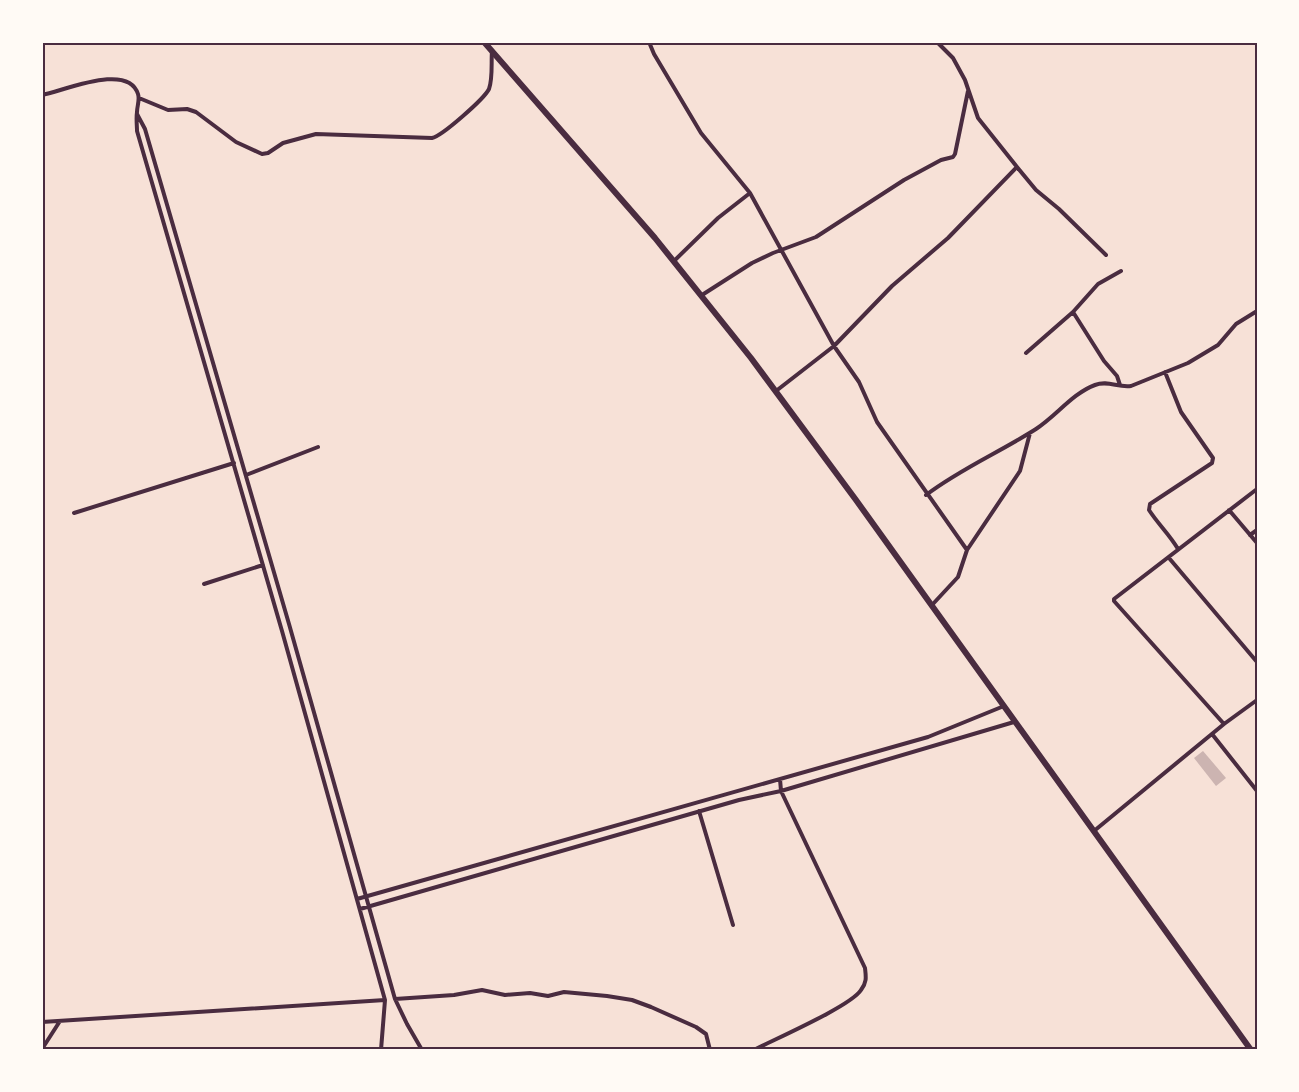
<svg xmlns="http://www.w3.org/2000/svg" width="1299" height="1092" viewBox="0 0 1299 1092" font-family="'Source Sans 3',sans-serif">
	<rect width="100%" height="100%" fill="#f7e1d7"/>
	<path fill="#ccb4b1" d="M1203,751L1226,778L1216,786L1194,758Z"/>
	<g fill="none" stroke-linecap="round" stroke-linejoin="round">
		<path stroke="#4a2c40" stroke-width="4" d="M649,42L654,54L701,133L750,193L834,346L859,382L877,422L967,550L958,577L932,605
			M42,95C64,91 128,62 138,94C140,100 137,106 137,112C136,119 137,125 137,131L282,631L385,1000L381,1050
			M139,98L168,110L187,109L196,112L236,142L262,154L268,153L283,143L316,134L432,138C442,136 484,99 489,89C493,78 491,62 492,51
			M137,114L145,129L289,624L395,999L407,1024L422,1050
			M1017,167L1036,190L1059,209L1106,255
			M674,261L718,218L750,193
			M702,295L752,263L773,253L816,237L904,180L941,160L953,157L955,154L968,91
			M1073,312L1104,361L1117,376L1120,385
			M1026,353L1073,312L1098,284L1121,271
			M1165,372L1181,412L1213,458L1212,463L1150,504L1149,510C1158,524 1170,535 1178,549
			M776,391L834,346L892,286L948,238L1017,167L978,118L965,80L953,58L937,42
			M246,475L318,447
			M926,495C960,469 1000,452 1036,429C1056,416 1073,393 1095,385C1108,380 1118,388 1131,386L1188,363L1218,345L1236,324L1257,311
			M1229,510L1257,543
			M74,513L234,463
			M1250,535L1257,530
			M967,550L1020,471L1030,433
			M1169,558L1257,662
			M204,584L263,565
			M1224,724L1114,601V599L1257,489
			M1212,734L1257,791
			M699,811L733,925
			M1094,831L1224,724L1257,700
			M357,899L928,737L1004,706
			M360,909L739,800L781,791L1014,722
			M395,999L454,995L482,990L505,995L530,993L548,996L564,992L607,996L632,1000L651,1007L696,1027L706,1034L710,1050
			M42,1022L385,1000
			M42,1049L60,1021
			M754,1050C775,1039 851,1006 861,990C867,982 866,977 865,968L781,791L780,779"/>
		<path stroke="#4a2c40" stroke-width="6" d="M484,42L655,238L751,358L856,500L1251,1050"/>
	</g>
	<rect width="1299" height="1092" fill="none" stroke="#fffaf5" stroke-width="87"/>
	<rect x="44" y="44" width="1212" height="1004" fill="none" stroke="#4a2c40" stroke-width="2"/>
</svg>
